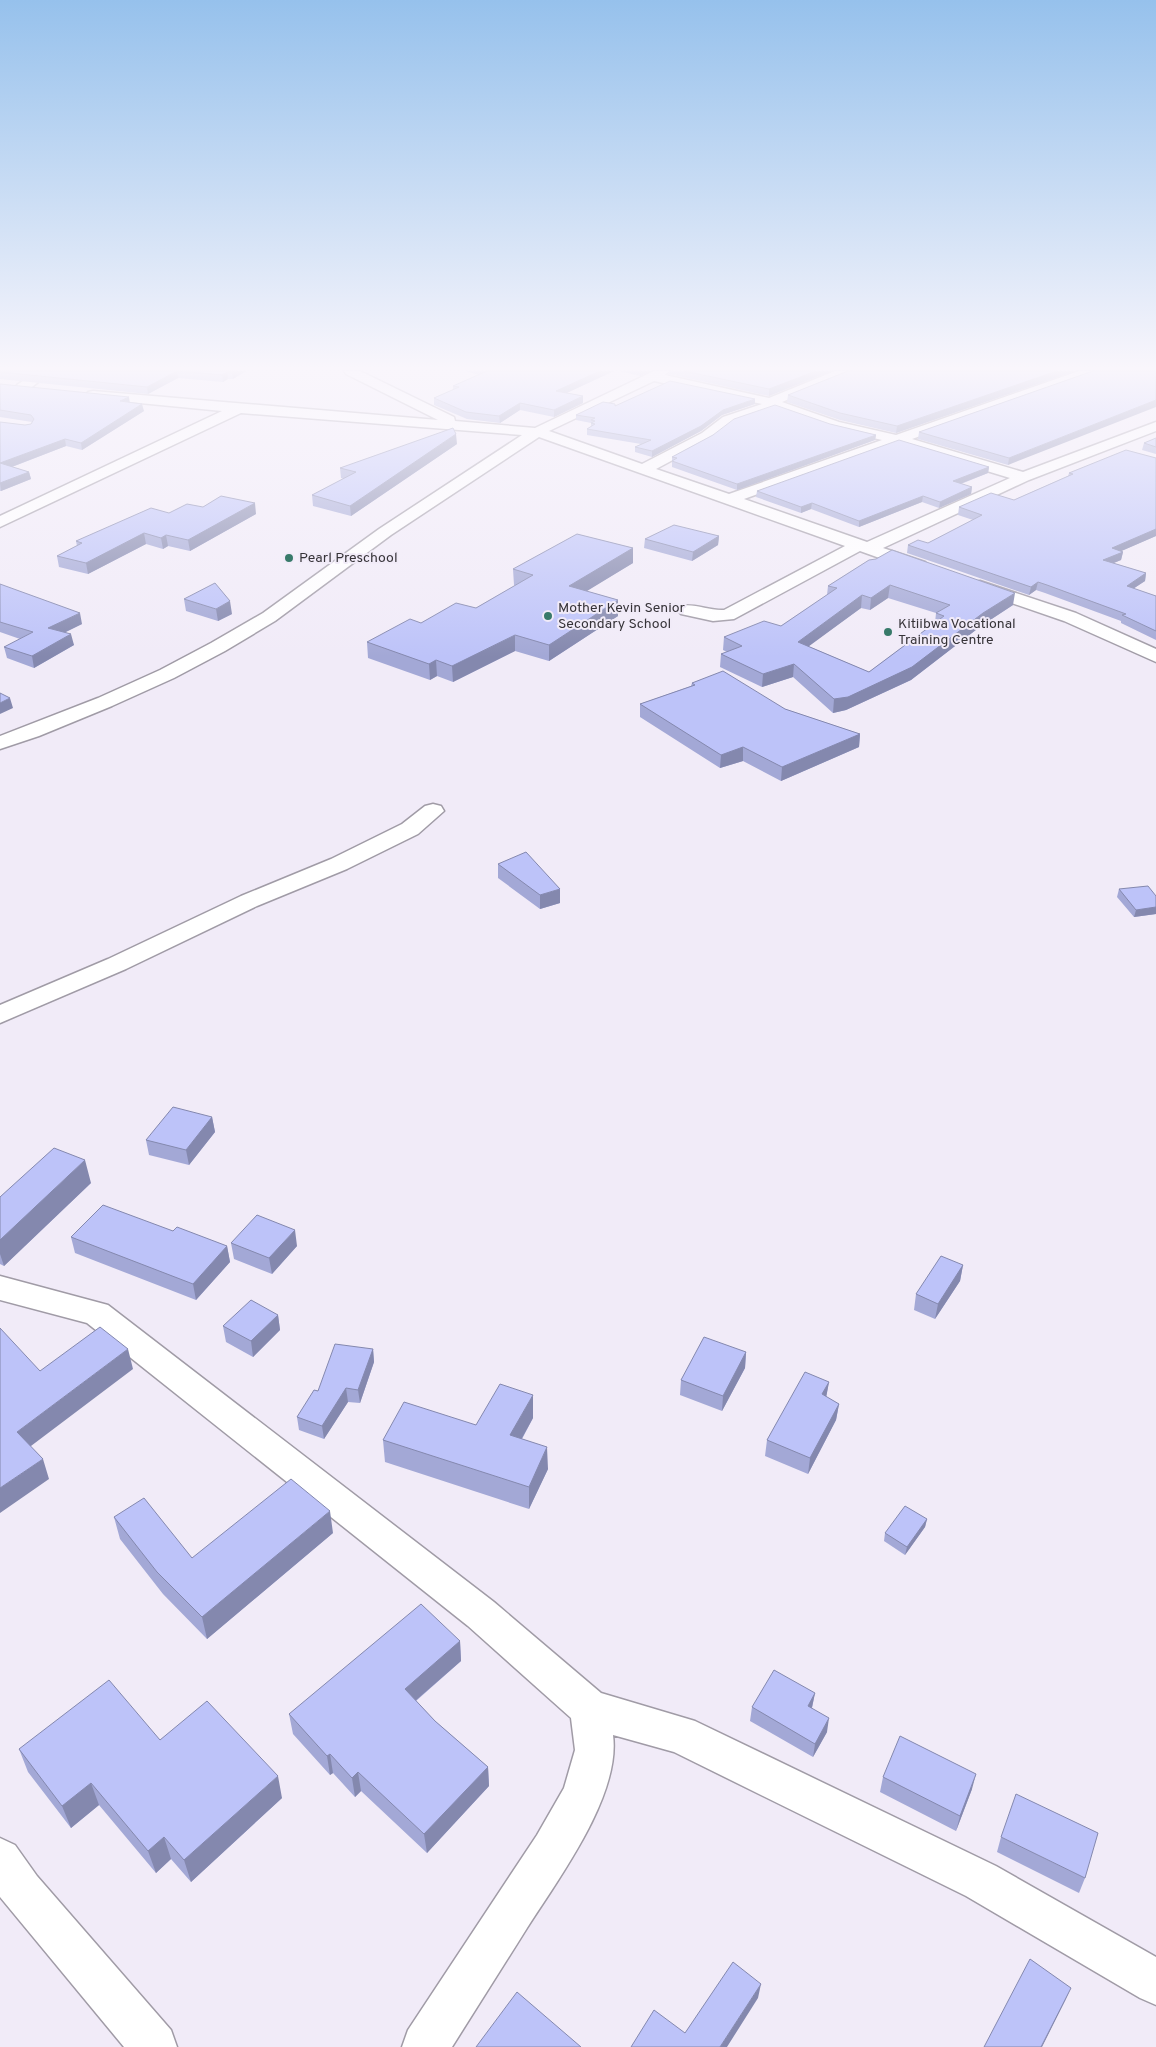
<svg xmlns="http://www.w3.org/2000/svg" width="1156" height="2047" viewBox="0 0 1156 2047" font-family="Overpass,sans-serif">
	<rect width="100%" height="100%" fill="#f1ebf8"/>
	<g fill="none" stroke-linecap="round" stroke-linejoin="round">
		<defs>
			<path id="minor" d="M37,371H52L27,391H17L15,388L17,385Z
				M344,371H360L454,417L455,421L535,428L654,371H669L665,375L769,398L835,371H851L850,374L782,402L839,422L896,435L1079,371H1096L1095,374L912,439L1023,472L1156,422V431L1029,480L883,548L925,562L928,566L925,570H913L860,551L734,619L713,621L681,614L678,610L681,606C694,603 710,611 724,610L845,546L539,437L391,535L275,621L225,651L174,678L112,706L39,736L0,749V736L98,698L160,670L211,643L263,613L379,529L522,435L241,413L0,527V516L222,411L88,398L86,395L88,392L93,391L438,420L346,374ZM654,381L762,404L723,417L702,433L642,464L549,431ZM775,409L830,428L882,440L729,494L656,469L712,439L733,423ZM898,444L1010,478L867,542L744,499Z
				M980,581L1076,613L1156,649V662L1064,621L974,590L971,586L974,582Z
				M433,804L441,806L444,811L418,834L347,869L257,906L126,969L0,1023V1005L108,959L241,896L331,859L402,824L425,806Z
				M0,1276L108,1305L494,1602L601,1693L695,1721L996,1866L1156,1957V2005L1140,1998L966,1896L674,1752L613,1735C621,1795 559,1878 527,1928C502,1968 477,2007 452,2047H402L408,2030L537,1835L564,1788L575,1750L571,1718L468,1626L87,1323L0,1300Z
				M0,1838L15,1845L37,1876L171,2030L177,2047H124L0,1897Z"/>
		</defs>
		<use href="#minor" stroke="#a09ba6" stroke-width="3"/>
		<use href="#minor" fill="#fff" fill-rule="evenodd"/>
	</g>
	<path fill="#a3a8d6" fill-rule="evenodd" d="M0,371H246L233,379H228L223,382L178,378L148,394L0,379Z
		M466,371H614L566,393L583,396V403L554,417L520,410L500,423L467,419L434,405V398L453,390V386L478,375Z
		M619,371H651L640,376Z
		M669,371H831L769,396L669,374Z
		M848,371H1075L896,433L840,420L787,402L788,395Z
		M1093,371L1008,465L918,439L919,432Z
		M0,384L130,402L144,411L82,450L66,446L12,467L29,472L31,479L1,491H0V422L25,425L31,424L32,422L0,417Z
		M755,404L722,415L701,431L652,457L635,452V447L641,444L587,435V429L591,426V423L576,420V415L615,405Z
		M830,424L876,435L875,440L737,490L672,467V457L713,435Z
		M1156,438V454L1142,450L1144,443Z
		M457,444L351,516L313,506L312,495L344,479L341,478L340,468Z
		M1156,458V536L1121,551L1123,552L1121,560L1113,563L1146,573L1145,581L1133,589L1156,596V640L1121,623V621L1045,593L1036,590L1029,595L907,553L908,545L928,543L973,520L958,515L959,507L1014,500L1068,476L1069,473Z
		M989,467L988,473L961,484L972,487L971,494L939,508L922,502L859,527L811,509L801,513L756,497L757,491Z
		M203,507L256,514L190,551L168,546L163,549L146,544L88,574L59,567L57,556L77,546L76,541L169,513Z
		M719,536L718,545L692,561L644,548L645,539Z
		M633,548V563L586,591L618,600V616L549,661L515,651L453,682L437,676L430,680L368,658L367,642L421,623L476,608L516,585H514L513,569Z
		M869,560L1013,605L981,626L911,680L846,710L833,713L793,677L762,687L720,667L721,654L727,652L723,650L724,637L781,626L827,595L828,586ZM888,598L936,613L935,623L869,672L808,646L861,608L870,610Z
		M0,584L82,624L66,632L74,645L34,668L7,658L4,647L20,639L0,632Z
		M184,599L232,614L218,621L186,611Z
		M692,683L785,709L860,734L859,747L781,781L743,761L720,768L640,717V704L691,686Z
		M498,864L560,903L540,909L498,878Z
		M1119,889L1156,896V914L1134,917L1117,897Z
		M212,1117L215,1132L189,1165L149,1155L146,1140Z
		M91,1183L4,1266L0,1264V1197Z
		M173,1231L227,1246L230,1262L196,1300L75,1253L71,1237Z
		M231,1243L297,1246L272,1274L234,1259Z
		M963,1265L960,1281L935,1319L914,1310L916,1294Z
		M278,1315L280,1330L253,1357L226,1342L223,1326Z
		M373,1349L374,1362L360,1403L348,1402L324,1439L299,1430L297,1417L318,1391Z
		M746,1352L745,1368L722,1411L680,1395L681,1380Z
		M829,1382L826,1397L839,1404L836,1420L808,1474L765,1456L767,1440Z
		M533,1418L522,1439L548,1469L529,1509L385,1462L383,1440L476,1425Z
		M114,1517L192,1558L333,1533L207,1639L163,1594L120,1539Z
		M927,1519L925,1527L905,1555L884,1541L885,1533Z
		M460,1641L461,1661L416,1701L435,1721L488,1767L489,1786L427,1853L361,1791L355,1797L333,1773L330,1775L293,1734L289,1714Z
		M815,1693L812,1708L827,1732L813,1757L750,1721L752,1707Z
		M160,1740L282,1798L191,1882L171,1859L156,1873L99,1805L71,1828L28,1772L19,1749Z
		M883,1777L972,1789L956,1831L880,1792Z
		M1001,1837L1085,1878L1079,1893L997,1852Z"/>
	<path fill="#8488ae" d="M177,371L178,378L148,394L147,387Z
		M235,371H246L233,379L232,372Z
		M600,371H614L556,398V391Z
		M640,371H651L640,376Z
		M816,371H831L769,396V389Z
		M1057,371H1075L896,433L897,426Z
		M227,372L228,379L223,382L222,375Z
		M583,396V403L554,417V410Z
		M129,397L130,404L120,401Z
		M755,399V404L722,415L701,431L652,457V451L723,410Z
		M1156,400V407L1008,465L1009,458Z
		M520,403V410L500,423L499,416Z
		M142,404L144,411L82,450L81,443Z
		M456,434L457,444L351,516L350,506Z
		M876,435L875,440L737,490V484Z
		M65,439L66,446L1,471L0,463Z
		M989,467L988,473L952,487L953,481Z
		M29,472L31,479L1,491L0,483Z
		M972,487L971,494L939,508L940,502Z
		M923,496L922,502L859,527V521Z
		M255,503L256,514L190,551L188,540Z
		M812,503L811,509L801,513V507Z
		M1156,529V536L1110,556L1112,548Z
		M144,533L146,544L88,574L86,563Z
		M166,535L168,546L163,549L161,538Z
		M719,536L718,545L692,561L693,552Z
		M633,548V563L569,602V586Z
		M1123,552L1121,560L1102,568L1103,560Z
		M1146,573L1145,581L1125,594L1127,586Z
		M1038,582L1036,590L1029,595L1031,587Z
		M890,585L888,598L870,610L871,598Z
		M1015,593L1013,605L981,626L911,680L846,710L833,713L834,699L983,613Z
		M862,595L861,608L797,655L798,642Z
		M618,600V616L549,661V645Z
		M230,601L232,614L218,621L216,609Z
		M80,613L82,624L51,639L48,628Z
		M71,634L74,645L34,668L32,656Z
		M515,635V651L453,682L452,666Z
		M436,660L437,676L430,680L429,664Z
		M794,664L793,677L762,687L763,674Z
		M10,698L13,708L0,714V703Z
		M860,734L859,747L781,781L782,767Z
		M743,747V761L720,768L721,755Z
		M560,889V903L540,909V895Z
		M1156,907V914L1134,917L1136,910Z
		M212,1117L215,1132L189,1165L186,1150Z
		M85,1160L91,1183L4,1266L0,1254V1240Z
		M295,1230L297,1246L272,1274L269,1258Z
		M227,1246L230,1262L196,1300L193,1284Z
		M963,1265L960,1281L935,1319L938,1304Z
		M278,1315L280,1330L253,1357L251,1341Z
		M128,1349L133,1369L23,1452L17,1432Z
		M373,1349L374,1362L360,1403L358,1390Z
		M746,1352L745,1368L722,1411L723,1396Z
		M829,1382L826,1398L822,1394Z
		M346,1388L348,1402L324,1439L322,1426Z
		M533,1395V1418L511,1458L510,1435Z
		M839,1404L836,1420L808,1474L810,1458Z
		M547,1447L548,1469L529,1509V1487Z
		M43,1459L49,1479L0,1513V1488Z
		M330,1511L333,1533L207,1639L202,1617Z
		M927,1519L925,1527L905,1555L907,1547Z
		M460,1641L461,1661L407,1708L405,1689Z
		M815,1693L812,1707L806,1719L808,1706Z
		M829,1718L827,1732L813,1757L815,1744Z
		M330,1754L333,1773L330,1775L327,1756Z
		M488,1767L489,1786L427,1853L424,1834Z
		M358,1772L361,1791L355,1797L352,1778Z
		M976,1774L972,1789L956,1831L960,1816Z
		M278,1776L282,1798L191,1882L184,1860Z
		M91,1783L99,1805L71,1828L62,1806Z
		M164,1837L171,1859L156,1873L148,1851Z
		M761,1984L758,1998L727,2047H720Z
		M1071,1988L1065,2001L1042,2047H1041Z"/>
	<path fill="#bdc3f9" stroke="#8488ae" fill-rule="evenodd" d="M0,371H235L232,372H227L222,375L177,371L147,387L0,372Z
		M485,371H600L556,391L583,396L554,410L520,403L499,416L466,412L434,398L459,387L453,386L487,371Z
		M684,371H816L769,389Z
		M848,371H1057L897,426L840,413L788,395Z
		M1093,371H1156V400L1009,458L919,432Z
		M670,381L755,399L723,410L701,426L652,451L635,447L651,440L587,429L595,424L591,423L595,421L591,420L595,418L576,415L603,402L615,404V406Z
		M0,384L129,397L120,401L142,404L81,443L65,439L0,463V422L25,425L31,424L34,419L31,415L0,410Z
		M775,405L830,424L876,435L737,484L672,461L677,458L672,457L713,435L734,419Z
		M453,428L456,434L350,506L312,495L356,472L340,468Z
		M1156,438V447L1144,443Z
		M899,440L989,467L953,481L972,487L940,502L923,496L859,521L812,503L801,507L757,491Z
		M1126,450L1156,458V529L1112,548L1123,552L1103,560L1146,573L1127,586L1156,596V631L1122,615L1126,614L1047,585L1038,582L1031,587L908,545L918,540L928,543L982,515L959,507L991,493L1014,500L1073,474L1069,473Z
		M0,463L29,472L0,483Z
		M221,496L255,503L188,540L166,535L161,538L144,533L86,563L57,556L82,543L76,541L151,508L169,513L187,504L203,507Z
		M674,525L719,536L693,552L645,539Z
		M577,534L633,548L569,586L618,600L549,645L515,635L452,666L436,660L429,664L367,642L410,619L421,623L456,603L476,608L533,575L513,569Z
		M892,550L1015,593L983,613L912,667L848,697L834,699L794,664L763,674L721,654L742,646L724,637L764,621L781,626L837,588L828,586L869,560L876,559ZM890,585L950,605L936,613L944,616L869,672L798,642L862,595L871,598Z
		M215,583L230,601L216,609L184,599Z
		M0,584L80,613L48,628L71,634L32,656L4,647L33,632L0,622Z
		M723,671L785,709L860,734L782,767L743,747L721,755L640,704L695,685L692,683Z
		M0,693L10,698L0,703Z
		M526,852L560,889L540,895L498,864Z
		M1148,886L1156,896V907L1136,910L1119,889Z
		M173,1107L212,1117L186,1150L146,1140Z
		M54,1148L85,1160L0,1240V1197Z
		M103,1205L173,1231L177,1227L227,1246L193,1284L71,1237Z
		M257,1215L295,1230L269,1258L231,1243Z
		M941,1256L963,1265L938,1304L916,1294Z
		M251,1300L278,1315L251,1341L223,1326Z
		M100,1327L128,1349L17,1432L43,1459L0,1488V1328L40,1371Z
		M704,1337L746,1352L723,1396L681,1380Z
		M335,1344L373,1349L358,1390L346,1388L322,1426L297,1417L314,1390L318,1391Z
		M805,1372L829,1382L822,1394L839,1404L810,1458L767,1440Z
		M500,1384L533,1395L510,1435L547,1447L529,1487L383,1440L404,1402L476,1425Z
		M291,1479L330,1511L202,1617L157,1572L114,1517L144,1498L192,1558Z
		M905,1506L927,1519L907,1547L885,1533Z
		M421,1604L460,1641L405,1689L435,1721L488,1767L424,1834L358,1772L352,1778L330,1754L327,1756L289,1714Z
		M774,1670L815,1693L808,1706L829,1718L815,1744L752,1707Z
		M109,1680L160,1740L207,1701L278,1776L184,1860L164,1837L148,1851L91,1783L62,1806L19,1749Z
		M900,1736L976,1774L960,1816L883,1777Z
		M1016,1794L1098,1833L1085,1878L1001,1837Z
		M1030,1959L1071,1988L1041,2047H984Z
		M733,1962L761,1984L720,2047H631L654,2010L685,2033Z
		M517,1992L581,2047H476Z"/>
	<linearGradient id="sky" x2="0" y2="1"><stop stop-color="#96c1ec"/><stop offset="0.56" stop-color="#f9f6fc"/><stop offset="1" stop-color="#f9f6fc" stop-opacity="0"/></linearGradient>
	<rect width="1156" height="657" fill="url(#sky)"/>
	<g fill="#387a6a" stroke="#f1ebf8" stroke-width="2">
		<circle cx="289" cy="558" r="5"/>
		<circle cx="548" cy="616" r="5"/>
		<circle cx="888" cy="632" r="5"/>
	</g>
	<g text-anchor="middle" dominant-baseline="central" stroke-width="4" stroke-linejoin="round" paint-order="stroke">
		<g font-size="14" fill="#363338" stroke="#f1ebf8" text-anchor="start">
			<text x="299" y="558">Pearl Preschool</text>
			<text x="558" y="608">Mother Kevin Senior<tspan x="558" dy="16">Secondary School</tspan></text>
			<text x="898" y="624">Kitiibwa Vocational<tspan x="898" dy="16">Training Centre</tspan></text>
		</g>
	</g>
</svg>
